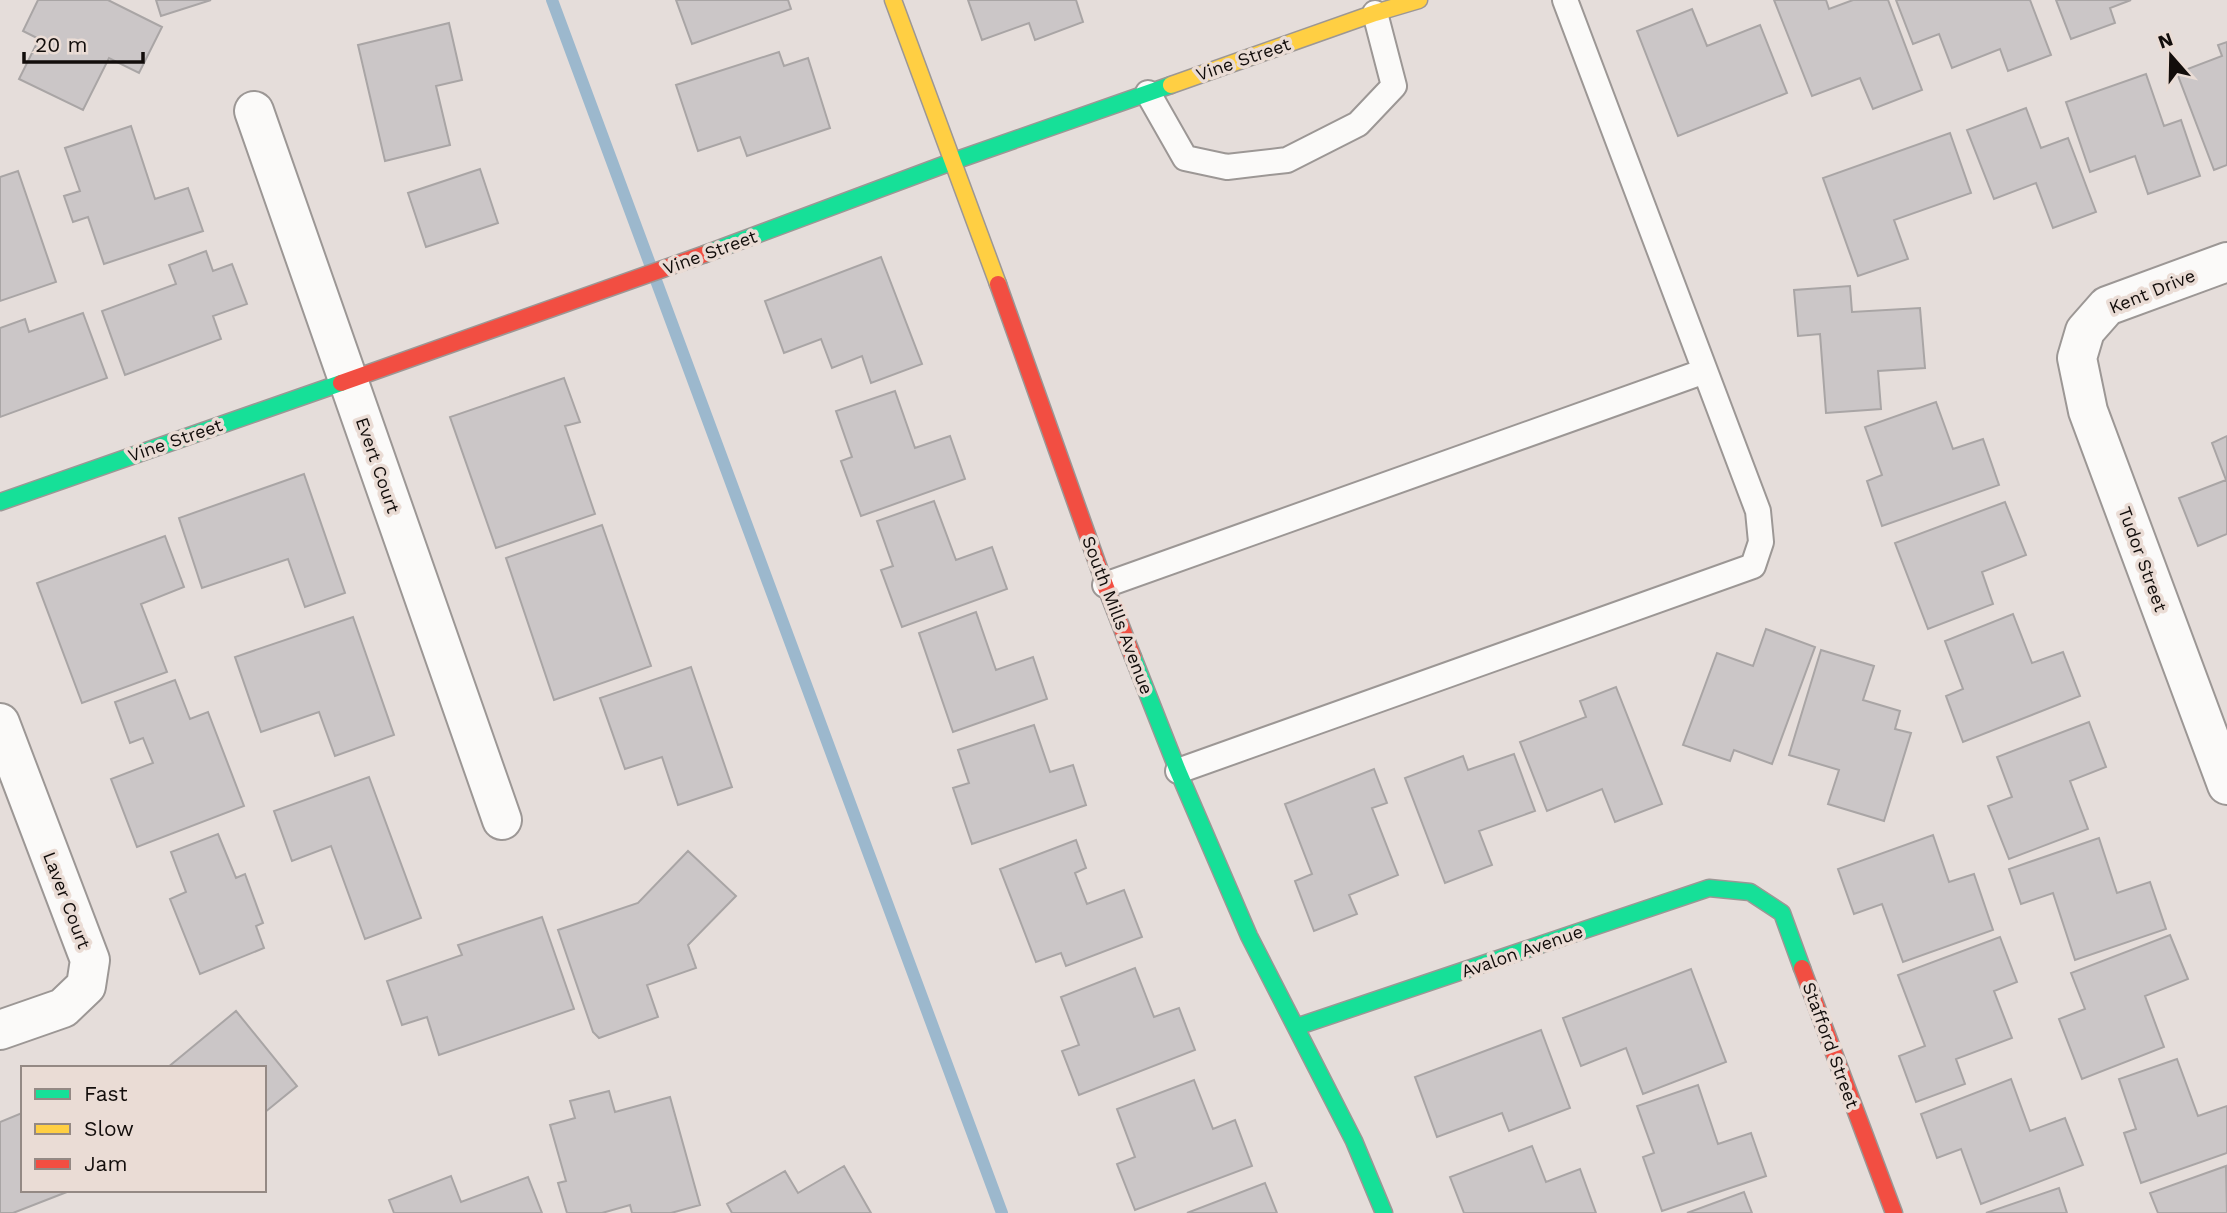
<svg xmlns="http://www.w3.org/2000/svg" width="2227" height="1213" viewBox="0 0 2227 1213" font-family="'Work Sans',sans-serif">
	<rect width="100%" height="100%" fill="#e5ddda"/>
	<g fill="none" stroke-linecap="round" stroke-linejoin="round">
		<path stroke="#9cb8cd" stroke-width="12" d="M552,0L1002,1213"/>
	</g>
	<path fill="#cbc6c7" stroke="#a9a5a5" stroke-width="2" d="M38,0H108L162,27L139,73L109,58L83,110L19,79L39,39L23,31Z
		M156,0H211L161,16Z
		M676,0H788L791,9L692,44Z
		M968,0H1076L1083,22L1035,40L1029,23L982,40Z
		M1774,0H1826L1829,9L1853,0H1888L1922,90L1873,109L1860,78L1812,96Z
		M1896,0H2030L2051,55L2008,71L2000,49L1952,68L1939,34L1913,44Z
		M2056,0H2131L2110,8L2115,23L2071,39Z
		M1692,9L1707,46L1760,25L1787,93L1678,136L1637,31Z
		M449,23L462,80L436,86L450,145L385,161L358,45Z
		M2227,42V165L2214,170L2177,73L2222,56L2218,45Z
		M779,52L784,66L808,58L830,128L747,156L740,137L698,151L676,85Z
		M2146,74L2164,126L2181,120L2200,176L2148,194L2135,156L2090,172L2066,102Z
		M2026,108L2041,148L2068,138L2096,212L2053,228L2036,183L1994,199L1967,130Z
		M131,126L155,199L188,188L203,231L104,264L88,217L73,222L64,196L80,191L65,148Z
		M1950,133L1971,193L1894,220L1908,259L1858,276L1823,178Z
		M480,169L498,223L426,247L408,193Z
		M18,171L56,282L0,301V177Z
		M206,251L213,271L232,264L247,304L213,316L221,339L125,375L102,311L176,284L169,265Z
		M881,257L922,364L871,383L862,356L832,368L821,339L784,353L765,301Z
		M1850,286L1852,312L1920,308L1925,368L1878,371L1881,409L1826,413L1820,334L1798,336L1794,290Z
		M83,313L107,378L0,417V328L25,319L29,332Z
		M564,378L580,422L565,426L595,514L496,548L450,417Z
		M895,391L915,448L950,436L965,479L861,516L841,461L852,457L836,411Z
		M1936,402L1953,449L1983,439L1999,485L1882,526L1867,481L1882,475L1865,427Z
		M2227,436V534L2198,546L2179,498L2226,480L2212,443Z
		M304,474L345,593L305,607L288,559L202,588L179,518Z
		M934,501L956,560L992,547L1007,589L902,627L881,570L893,566L877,521Z
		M2005,502L2026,555L1982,572L1993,604L1928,629L1895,543Z
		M602,525L651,666L554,700L506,558Z
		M165,536L184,587L141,604L167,672L82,703L37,583Z
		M976,612L996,670L1033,657L1047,699L953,732L919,633Z
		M2013,614L2032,663L2063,652L2080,696L1963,742L1946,696L1963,689L1945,641Z
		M353,617L394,735L335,756L319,712L261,732L235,657Z
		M1766,629L1815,647L1772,764L1734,750L1730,761L1683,745L1717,653L1753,666Z
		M1821,650L1874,666L1863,700L1900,711L1895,729L1911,733L1884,821L1828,804L1839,770L1789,755Z
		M691,667L732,787L678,805L662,757L625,769L600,698Z
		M175,680L190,719L208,712L244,806L137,847L111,779L153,763L143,738L130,743L115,702Z
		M1616,687L1662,804L1615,822L1602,789L1547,811L1520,742L1586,717L1580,701Z
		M2089,722L2106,767L2070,781L2088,829L2009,859L1988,806L2012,797L1997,757Z
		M1034,725L1050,772L1073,765L1086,805L972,844L953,788L969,783L958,750Z
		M1514,754L1535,811L1479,831L1492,865L1445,883L1405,778L1463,756L1468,770Z
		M1374,769L1387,803L1372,808L1398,875L1349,895L1357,914L1314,931L1295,881L1312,874L1285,804Z
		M369,777L421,918L365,939L331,846L292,861L274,811Z
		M218,834L236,878L245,874L263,923L256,926L264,948L200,974L170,899L186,892L171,852Z
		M1933,835L1949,882L1974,874L1993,930L1903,962L1882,904L1854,914L1838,869Z
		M2099,838L2117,893L2150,882L2166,929L2075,960L2053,893L2021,904L2009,869Z
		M1076,840L1086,868L1075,873L1087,904L1124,890L1142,937L1066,966L1061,953L1036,962L1000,869Z
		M688,851L736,896L688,945L696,968L647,985L658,1017L599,1038L593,1032L558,930L638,903Z
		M542,917L574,1009L439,1055L427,1017L402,1025L387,981L462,955L458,945Z
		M2170,935L2188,979L2145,996L2164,1047L2082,1079L2059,1019L2085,1009L2071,973Z
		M2000,937L2017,982L1994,991L2012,1038L1956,1059L1965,1084L1916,1102L1899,1056L1925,1046L1898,975Z
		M1135,968L1154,1017L1179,1008L1195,1050L1079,1095L1062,1051L1079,1045L1061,997Z
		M1691,969L1726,1062L1643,1094L1626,1048L1581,1066L1563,1018Z
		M236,1011L297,1086L264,1113V1068H167Z
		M1541,1030L1570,1108L1509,1131L1502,1113L1437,1137L1415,1077Z
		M2177,1059L2198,1116L2227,1106V1153L2141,1183L2124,1133L2136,1129L2119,1079Z
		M2011,1079L2030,1131L2065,1118L2083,1165L1981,1204L1961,1149L1937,1158L1921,1114Z
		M1194,1080L1213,1129L1235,1120L1252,1166L1135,1210L1117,1164L1135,1157L1117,1109Z
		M1698,1085L1718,1144L1751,1133L1766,1176L1662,1211L1643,1157L1654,1153L1637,1106Z
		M609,1091L615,1112L670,1097L700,1205L671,1213H632L630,1205L602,1213H567L558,1183L566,1181L550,1125L575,1118L570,1101Z
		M22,1113L23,1190H72L13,1213H0V1122Z
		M1532,1146L1546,1182L1580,1169L1596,1213H1464L1450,1177Z
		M844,1166L871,1213H732L727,1204L785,1171L798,1193Z
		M2226,1166L2227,1213H2158L2150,1193Z
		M451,1176L461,1202L528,1177L542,1213H394L389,1200Z
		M1265,1183L1277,1213H1187Z
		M2059,1188L2067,1213H1986Z
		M1744,1192L1752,1213H1687Z"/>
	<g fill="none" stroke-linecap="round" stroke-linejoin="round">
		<defs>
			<path id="lane" d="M1148,93L1185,158L1227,167L1287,160L1358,124L1394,86L1375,13
				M1105,585L1705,371
				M1178,771L1753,566L1761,542L1758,511L1565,0"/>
			<path id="street" d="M254,111L502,820
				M2227,262L2107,306L2085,331L2077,358L2088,411L2227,785
				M0,723L90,960L86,986L63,1008L0,1030"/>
			<path id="fast" d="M705,254L954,161L1171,85
				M0,502L341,383
				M1133,657L1178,771L1249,936L1354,1141L1384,1213
				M1296,1027L1709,888L1750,892L1782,913L1802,968"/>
			<path id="slow" d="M893,0L998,284
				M1171,85L1375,13L1419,0"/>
			<path id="jam" d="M998,284L1105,585L1133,657
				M341,383L705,254
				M1802,968L1894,1213"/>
		</defs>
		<use href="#lane" stroke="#9c9795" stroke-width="28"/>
		<use href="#street" stroke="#9c9795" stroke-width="42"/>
		<use href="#fast" stroke="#9c9795" stroke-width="19"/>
		<use href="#slow" stroke="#9c9795" stroke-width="19"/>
		<use href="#jam" stroke="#9c9795" stroke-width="19"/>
		<use href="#lane" stroke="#fbfaf9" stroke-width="24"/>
		<use href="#street" stroke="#fbfaf9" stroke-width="38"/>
		<use href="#fast" stroke="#16e098" stroke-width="16"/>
		<use href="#slow" stroke="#ffcf43" stroke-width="16"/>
		<use href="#jam" stroke="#f24e42" stroke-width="16"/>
	</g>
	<g text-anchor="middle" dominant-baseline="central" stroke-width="7" stroke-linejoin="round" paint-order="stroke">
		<g font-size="18" fill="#120d0b" stroke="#eadcd5">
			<text transform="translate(1243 59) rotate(-19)">Vine Street</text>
			<text transform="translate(710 252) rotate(-20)">Vine Street</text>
			<text transform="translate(2152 291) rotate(-22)">Kent Drive</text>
			<text transform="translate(175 440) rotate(-19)">Vine Street</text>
			<text transform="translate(378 465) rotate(71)">Evert Court</text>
			<text transform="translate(2143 559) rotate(70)">Tudor Street</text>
			<text transform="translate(1118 615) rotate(69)">South Mills Avenue</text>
			<text transform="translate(67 900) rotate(69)">Laver Court</text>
			<text transform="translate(1522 951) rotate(-19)">Avalon Avenue</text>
			<text transform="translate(1831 1045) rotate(70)">Stafford Street</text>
		</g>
	</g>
	<rect x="21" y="1066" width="245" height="126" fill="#eadcd5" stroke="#948984" stroke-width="2"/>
	<rect x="35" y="1089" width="35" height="10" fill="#16e098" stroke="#948984" stroke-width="2"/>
	<text x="84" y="1101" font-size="21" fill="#120d0b">Fast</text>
	<rect x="35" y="1124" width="35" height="10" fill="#ffcf43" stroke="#948984" stroke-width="2"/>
	<text x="84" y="1136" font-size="21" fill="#120d0b">Slow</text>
	<rect x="35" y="1159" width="35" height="10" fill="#f24e42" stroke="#948984" stroke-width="2"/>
	<text x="84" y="1171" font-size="21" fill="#120d0b">Jam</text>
	<g transform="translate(2171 56) rotate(340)" stroke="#eadcd5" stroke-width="5" paint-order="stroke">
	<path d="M0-5L12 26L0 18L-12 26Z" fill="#120d0b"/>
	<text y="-10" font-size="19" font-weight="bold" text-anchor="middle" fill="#120d0b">N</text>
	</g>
	<path d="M24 52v10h119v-10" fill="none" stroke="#120d0b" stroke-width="3.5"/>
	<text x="35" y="52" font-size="21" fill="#120d0b" stroke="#eadcd5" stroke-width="5" paint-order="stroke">20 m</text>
</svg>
